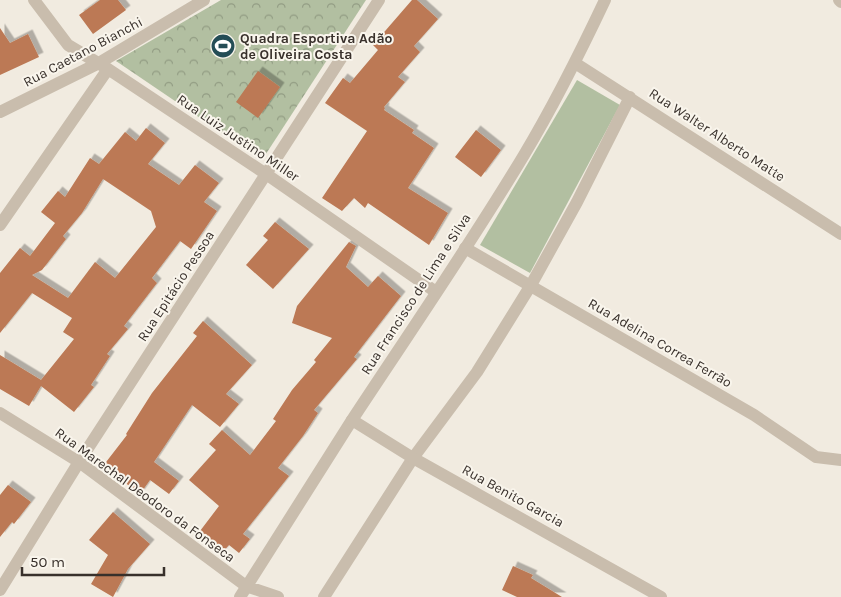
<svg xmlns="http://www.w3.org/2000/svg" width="841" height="597" viewBox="0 0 841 597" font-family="Karla,sans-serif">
	<defs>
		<pattern id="park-crowns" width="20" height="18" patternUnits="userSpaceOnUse" patternTransform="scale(1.25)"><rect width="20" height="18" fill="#b2bfa1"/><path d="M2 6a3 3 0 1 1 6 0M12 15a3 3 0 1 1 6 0" fill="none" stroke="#929c83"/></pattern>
		<filter id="shadow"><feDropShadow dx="4.5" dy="-4.5" stdDeviation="0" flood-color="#0004"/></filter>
	</defs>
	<rect width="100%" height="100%" fill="#f1ebe0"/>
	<path fill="#b2bfa1" d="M577,80L620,105L530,273L480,245Z"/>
	<path fill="url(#park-crowns)" d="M221,0H366L262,160L116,61Z"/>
	<path fill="#bc7954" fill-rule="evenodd" filter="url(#shadow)" d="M100,0H118L126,10L93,34L79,15Z
		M412,0H417L438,19L414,46L420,52L398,77L405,82L384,107L385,108L384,110L414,130L412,133L434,148L408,188L448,213L429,245L368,203L365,208L354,198L342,211L322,198L367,131L325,103L343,78L350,83L378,50L373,45Z
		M0,28L10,43L28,34L39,57L0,75Z
		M258,71L280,87L258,118L236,102Z
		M146,128L165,143L148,164L179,185L195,165L219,183L204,202L217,211L191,249L180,241L152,278L157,283L124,326L128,329L107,354L110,356L91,385L94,387L74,412L41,386L29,406L0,389V355L41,380L74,339L63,332L72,318L32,293L0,333V273L20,248L30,256L55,223L41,212L58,191L65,197L90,158L99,164L125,132L136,141ZM103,179L151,211L156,227L115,278L95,262L68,298L32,275L42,270L66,239L63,236L82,213Z
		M476,130L501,150L481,177L455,157Z
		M275,222L309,249L273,289L246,265L268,240L263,236Z
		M349,242L356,246L346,267L368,287L378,276L401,296L354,357L357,359L314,410L318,413L303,436L278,468L289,476L243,534L250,539L239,553L229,545L221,554L197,535L219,506L189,480L216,450L209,444L222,430L250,455L276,421L273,419L292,390L316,362L314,360L332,338L292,323L297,306Z
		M203,321L252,365L226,394L239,404L220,427L192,405L154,462L179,481L169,494L150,480L140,494L103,466L127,435L126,434L152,393L197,336L193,333Z
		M8,485L31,502L14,524L12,522L0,537V495Z
		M113,512L150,544L128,569L113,597L91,584L108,555L89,540Z
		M513,566L533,575L531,578L562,597H517L502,590Z"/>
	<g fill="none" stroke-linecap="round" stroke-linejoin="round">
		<path stroke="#c9bdad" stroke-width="12" d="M34,0L68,45L108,69L266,174L436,292
			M839,0L841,2
			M575,63L841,234
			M0,112L99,63L204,0
			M0,225L108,69
			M465,248L754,415L816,457L841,460
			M0,413L79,462L246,586L278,597
			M0,590L79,462L379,0
			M240,597L352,420
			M324,597L413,458L477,372L531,285L577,202L630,97"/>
		<path stroke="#c9bdad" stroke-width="12" d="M605,0C580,53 554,105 524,155C470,245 410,332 352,420L413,458L661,597"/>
	</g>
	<defs>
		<symbol id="stadium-disc" viewBox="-11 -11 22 22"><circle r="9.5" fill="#244d56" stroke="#f9f5ec"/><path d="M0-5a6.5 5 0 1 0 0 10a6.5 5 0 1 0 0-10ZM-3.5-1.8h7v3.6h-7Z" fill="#fff"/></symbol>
	</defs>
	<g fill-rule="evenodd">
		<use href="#stadium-disc" x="209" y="32" width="28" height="28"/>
	</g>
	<g text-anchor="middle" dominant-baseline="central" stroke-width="4" stroke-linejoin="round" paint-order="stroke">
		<g font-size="14" font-weight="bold" fill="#38302b" stroke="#f9f5ec" text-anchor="start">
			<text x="240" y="38">Quadra Esportiva Adão<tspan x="240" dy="16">de Oliveira Costa</tspan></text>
		</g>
		<g font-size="14" fill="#38302b" stroke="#f9f5ec">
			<text transform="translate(83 52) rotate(-28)">Rua Caetano Bianchi</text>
			<text transform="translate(717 135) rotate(33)">Rua Walter Alberto Matte</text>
			<text transform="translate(238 138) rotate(34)">Rua Luiz Justino Miller</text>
			<text transform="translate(176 286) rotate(-57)">Rua Epitácio Pessoa</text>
			<text transform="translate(416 294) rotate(-57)">Rua Francisco de Lima e Silva</text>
			<text transform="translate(660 343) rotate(30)">Rua Adelina Correa Ferrão</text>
			<text transform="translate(145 495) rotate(36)">Rua Marechal Deodoro da Fonseca</text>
			<text transform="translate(513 496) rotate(29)">Rua Benito Garcia</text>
		</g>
	</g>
	<path d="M22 567v8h142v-8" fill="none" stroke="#38302b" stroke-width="2.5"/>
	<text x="30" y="567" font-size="15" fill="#38302b" stroke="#f9f5ec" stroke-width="4" paint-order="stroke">50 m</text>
</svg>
